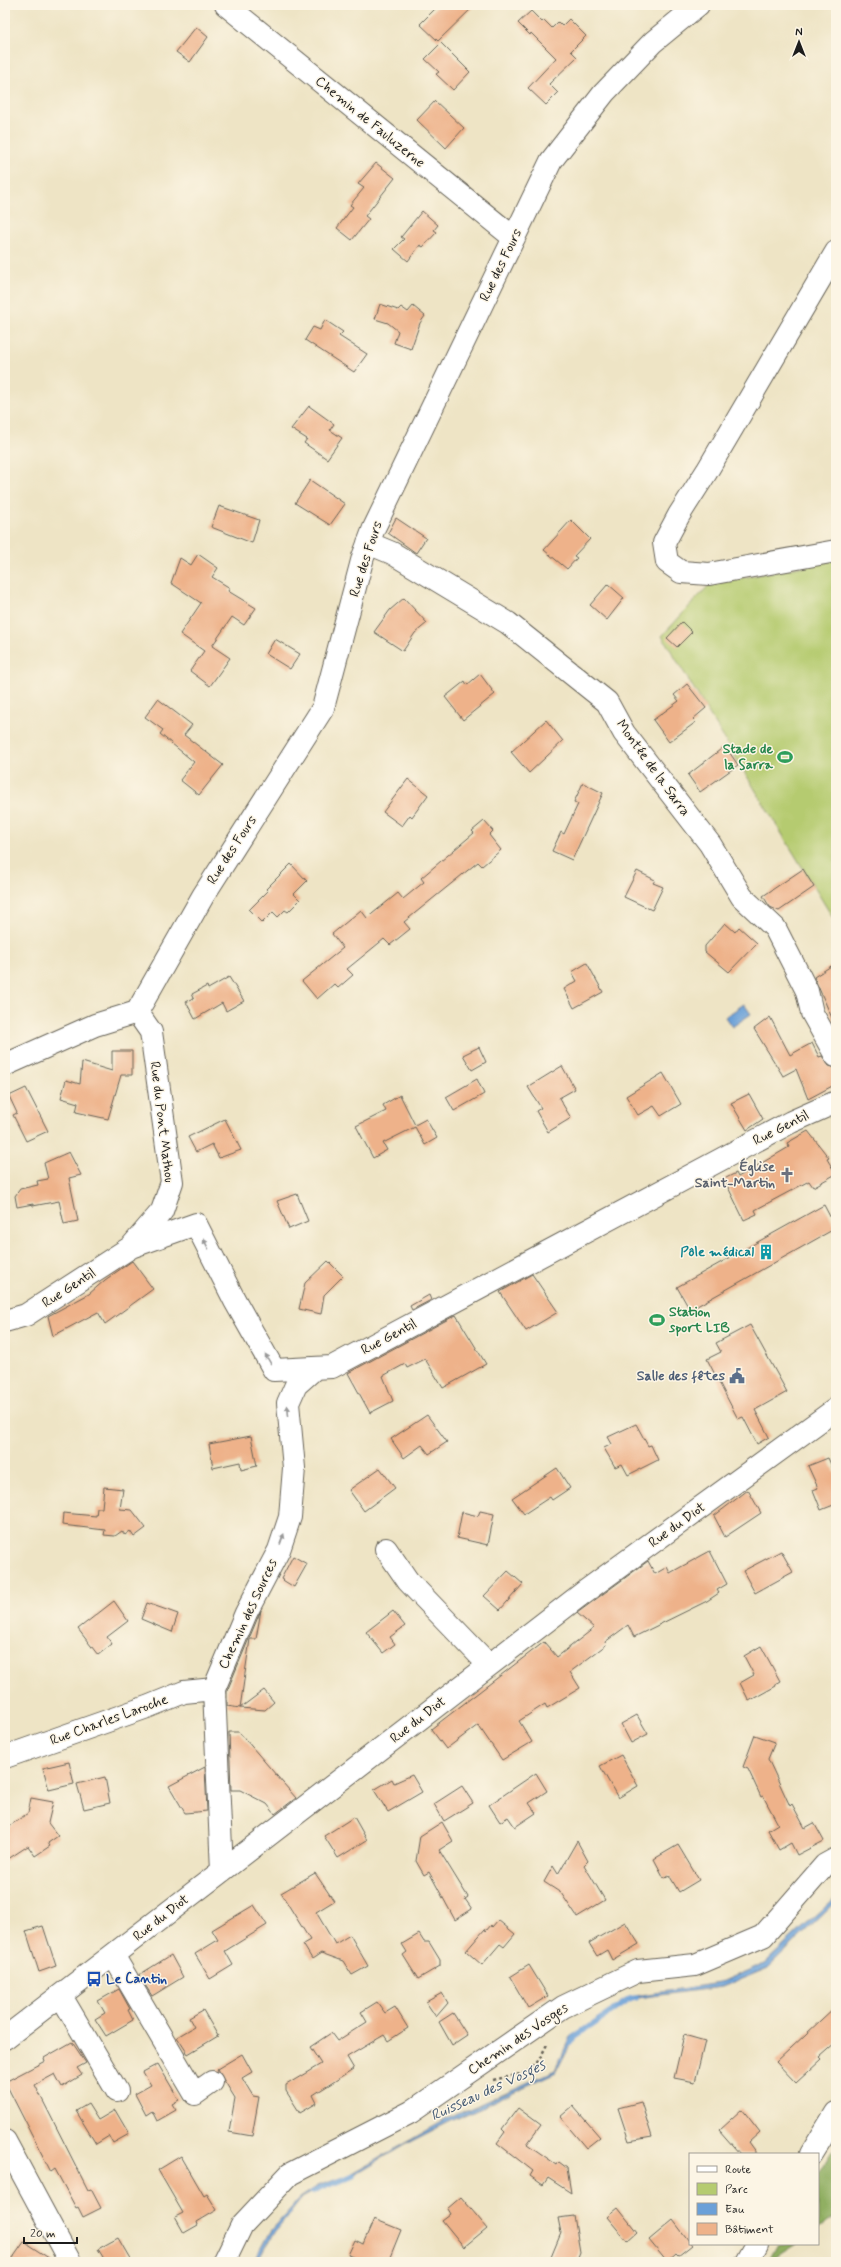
<svg xmlns="http://www.w3.org/2000/svg" width="841" height="2267" viewBox="0 0 841 2267" font-family="Mynerve,sans-serif">
	<rect width="100%" height="100%" fill="#fcf5e5"/>
	<filter id="ink" filterUnits="userSpaceOnUse"><feTurbulence type="fractalNoise" baseFrequency=".025" numOctaves="2"/><feDisplacementMap in="SourceGraphic" scale="8" xChannelSelector="R" yChannelSelector="G"/><feConvolveMatrix kernelMatrix="1 2 1 2 8 2 1 2 1" color-interpolation-filters="sRGB"/></filter>
	<filter id="wash" filterUnits="userSpaceOnUse"><feTurbulence type="fractalNoise" baseFrequency=".012" numOctaves="4" result="noise"/><feDisplacementMap in="SourceGraphic" scale="16" xChannelSelector="R" yChannelSelector="G"/><feGaussianBlur stdDeviation="0.9" result="paint"/><feColorMatrix in="noise" values="0 0 0 0 0 0 0 0 0 0 0 0 0 0 0 0 0 1.4 0 .05"/><feComposite in="paint" operator="in"/></filter>
	<g filter="url(#wash)">
		<rect width="100%" height="100%" fill="#eee4c5"/>
		<path fill="#b5cb70" stroke="#687446" d="M836,560V923L662,636L710,584Z"/>
		<path fill="#90af62" stroke="#56663f" d="M836,2146V2216L818,2228V2176Z
			M778,2244H796L768,2262Z"/>
		<path fill="#6ba0d8" stroke="#445e7a" d="M744,1004L751,1014L732,1027L725,1017Z
			M836,1897V1902L768,1968L722,1987L630,1999L574,2037L556,2072L447,2123L406,2144L350,2177L319,2189L302,2198L273,2235L258,2262H254L271,2231L300,2198L318,2186L349,2175L447,2119L555,2070L570,2037L629,1997L719,1983L765,1963Z"/>
		<g fill="none" stroke-linecap="round" stroke-linejoin="round">
			<path stroke="#6ba0d8" stroke-width="5.5" d="M570,2043L574,2037L630,1999L636,1998
				M313,2192L353,2175"/>
		</g>
		<g id="blocks">
			<path fill="#eeb28a" d="M439,5H475L438,41L420,24Z
				M531,11L542,22L544,20L552,28L558,22L562,26L569,19L586,36L571,51L577,57L549,84L558,93L546,105L528,88L556,58L531,33L530,35L518,23Z
				M196,27L208,37L190,62L176,52Z
				M441,43L470,72L453,90L436,74L439,72L425,59Z
				M435,101L464,128L446,148L417,120Z
				M376,163L395,178L365,216L369,219L352,240L337,228L353,207L350,205L364,188L358,184Z
				M422,211L438,225L434,230L437,232L423,247L420,245L408,261L394,249L404,239L401,237Z
				M380,304L398,310L401,307L408,312L413,306L425,316L420,323L411,349L394,343L398,331L388,323L375,319Z
				M325,320L343,332L339,336L367,354L354,372L305,340L313,327L320,330Z
				M309,406L334,424L330,430L342,438L327,459L304,443L307,439L291,429Z
				M310,480L345,504L330,525L295,503Z
				M219,506L259,520L252,543L211,527Z
				M396,518L426,538L416,553L388,533Z
				M571,520L590,539L574,556L577,558L567,569L544,550Z
				M198,554L218,568L212,577L230,588L228,591L256,608L244,625L232,617L212,646L230,658L210,686L190,671L204,651L180,634L201,603L171,583L180,558L191,565Z
				M608,584L624,598L607,620L590,605Z
				M404,598L427,623L415,633L403,651L374,632L390,610Z
				M682,622L692,632L677,647L667,638Z
				M275,639L300,654L290,669L266,654Z
				M480,674L495,694L463,720L445,697L465,681L467,685Z
				M687,684L706,708L693,719L696,722L669,742L653,720L679,701L674,695Z
				M158,699L192,725L184,735L223,765L199,795L180,780L194,762L160,734L163,730L145,717Z
				M546,720L563,741L529,773L511,752Z
				M725,746L738,765L700,792L688,775Z
				M408,779L428,795L412,817L410,815L402,826L383,812Z
				M583,783L603,793L572,860L552,851L561,832L564,834L578,804L574,802Z
				M484,821L493,831L489,835L501,850L482,866L478,862L436,896L404,922L410,929L390,945L384,939L347,969L353,975L338,988L334,984L317,999L302,981L343,948L332,934L361,910L367,918L398,893L403,899L424,882L421,878L474,833L472,831Z
				M291,864L307,881L294,894L300,900L288,912L285,910L278,917L273,912L262,923L249,910L268,891L266,889Z
				M803,869L814,887L779,911L770,907L763,896Z
				M637,871L655,880L653,883L663,887L652,910L624,897Z
				M725,923L735,932L739,927L757,943L729,972L705,952V946Z
				M587,963L603,992L574,1008L564,989L577,981L572,972Z
				M836,963V1027L814,977Z
				M229,977L244,1001L226,1011L222,1003L195,1019L186,1002L194,998L192,994L207,986L208,989Z
				M770,1017L790,1055L812,1043L819,1057L822,1056L829,1066L836,1068V1084L808,1099L796,1069L783,1076L754,1029Z
				M479,1047L486,1062L472,1070L463,1055Z
				M112,1051H132V1075H121L108,1119L76,1112L78,1103L61,1098L66,1080L80,1084L82,1062L112,1071Z
				M562,1066L575,1089L559,1098L571,1118L548,1132L536,1111L541,1108L528,1087Z
				M663,1073L681,1104L661,1116L654,1106L638,1115L626,1096Z
				M477,1079L484,1094L454,1111L446,1097Z
				M26,1088L48,1131L26,1141L13,1115L17,1113L9,1096Z
				M749,1094L763,1119L747,1130L731,1103Z
				M400,1095L415,1125L426,1119L437,1138L425,1145L415,1127L383,1143L387,1150L373,1158L356,1126L386,1111L383,1105Z
				M225,1119L241,1150L219,1158L212,1144L196,1152L188,1137Z
				M808,1131L829,1158L827,1159L836,1174L813,1187L809,1181L755,1210L757,1214L744,1220L724,1179L736,1173L738,1177L789,1147L787,1143Z
				M69,1152L81,1175L69,1178L78,1221L64,1224L59,1201L33,1206V1204L17,1207L15,1196L20,1189L38,1185L37,1181L48,1179L44,1163Z
				M297,1194L308,1221L289,1229L277,1201Z
				M824,1205L836,1228L690,1310L677,1287Z
				M132,1261L153,1289L105,1324L98,1312L53,1336L48,1316L89,1294L105,1280Z
				M328,1261L343,1276L324,1295L321,1314L299,1309L305,1283Z
				M532,1274L558,1312L526,1331L500,1292Z
				M429,1295L431,1300L412,1310L410,1306Z
				M456,1315L486,1364L443,1388L425,1359L407,1368L405,1364L383,1376L393,1401L370,1413L348,1373Z
				M750,1325L787,1392L755,1410L769,1437L757,1444L743,1417L738,1419L707,1359L721,1352L716,1343Z
				M427,1415L447,1442L429,1454L422,1445L404,1458L391,1439Z
				M636,1424L648,1446L651,1445L658,1460L628,1475L622,1464L615,1467L604,1448L612,1444L608,1437Z
				M251,1436L257,1466L241,1470L240,1462L213,1468L209,1444Z
				M828,1458L836,1475V1504L821,1510L813,1490L818,1488L808,1466Z
				M380,1468L395,1488L364,1511L349,1490Z
				M557,1468L570,1488L552,1500L550,1497L524,1514L512,1498Z
				M104,1487L123,1489L120,1509L132,1510L146,1528L134,1537L130,1531L125,1535L122,1531L115,1536L104,1535L105,1530L62,1525L63,1513L96,1516L97,1508H102Z
				M748,1490L761,1513L725,1537L714,1516Z
				M480,1511L494,1514L488,1545L457,1538L462,1512L478,1516Z
				M710,1551L727,1584L717,1590L719,1593L707,1601L634,1637L628,1625L605,1642L606,1645L570,1672L580,1688L547,1708L545,1704L519,1721L532,1742L502,1760L478,1725L446,1749L431,1729L544,1642L557,1657L594,1628L577,1613L648,1561L655,1574L667,1567L670,1573Z
				M781,1551L793,1572L755,1593L743,1571Z
				M293,1556L307,1564L294,1587L281,1579Z
				M508,1571L523,1584L500,1610L484,1596Z
				M114,1601L128,1621L107,1637L112,1644L98,1655L78,1629Z
				M147,1603L178,1614L172,1632L141,1619Z
				M261,1610L256,1639H250L240,1708L227,1706V1691Z
				M393,1611L405,1626L390,1637L395,1644L383,1653L366,1632Z
				M761,1646L780,1681L775,1684L776,1686L749,1701L740,1683L754,1675L744,1656Z
				M264,1690L274,1702L265,1710L240,1708Z
				M637,1715L648,1734L631,1743L621,1724Z
				M229,1732H239L296,1798L275,1814L267,1804L240,1790H231Z
				M755,1735L775,1742L768,1759L790,1806L792,1804L805,1828L814,1823L824,1841L797,1855L791,1843L779,1850L768,1830L778,1824L763,1796L761,1797L748,1769L743,1767Z
				M621,1755L638,1786L618,1798L600,1766Z
				M69,1762L74,1784L49,1790L43,1768Z
				M205,1767L207,1811L185,1813L169,1786Z
				M536,1773L547,1791L529,1803L536,1813L515,1827L508,1817L500,1822L489,1805Z
				M412,1775L422,1792L388,1812L374,1790L392,1779L394,1783Z
				M105,1777L110,1803L84,1809L77,1784Z
				M462,1786L473,1803L444,1821L434,1804Z
				M31,1798L53,1802L48,1823L58,1836L48,1843L50,1846L35,1856L28,1846L5,1861V1829L28,1813Z
				M354,1817L367,1840L338,1858L324,1836Z
				M442,1822L453,1841L439,1850L468,1897L465,1899L472,1909L455,1920L429,1872L424,1875L416,1861L420,1836Z
				M577,1841L588,1861L584,1865L605,1900L577,1917L561,1893L544,1882L553,1866L558,1874Z
				M678,1845L699,1880L679,1892L669,1875L664,1878L654,1859Z
				M315,1873L334,1901L316,1912L335,1944L350,1935L368,1966L352,1975L343,1961L321,1953L312,1959L303,1944L310,1940L281,1893Z
				M254,1905L267,1925L225,1951L233,1965L210,1979L195,1954L218,1940L212,1930Z
				M498,1920L515,1934L504,1947L500,1944L482,1965L466,1951L485,1929L486,1931L491,1925L492,1927Z
				M625,1922L639,1944L612,1960L607,1950L597,1956L589,1943Z
				M43,1926L56,1966L39,1972L26,1931Z
				M419,1934L424,1942H429L440,1960V1966L418,1979L403,1955L407,1952L402,1944Z
				M171,1955L183,1977L152,1996L139,1975Z
				M529,1965L548,1996L528,2008L510,1977Z
				M119,1989L130,2009L128,2010L133,2020L106,2036L95,2019L105,2013L98,2001Z
				M442,1993L448,2003L436,2017L426,2002Z
				M377,2002L385,2013L395,2007L408,2028L388,2041L384,2035L347,2057L354,2069L313,2095L317,2103L300,2113L286,2091V2085L321,2064L310,2047L331,2033L337,2041L367,2022L361,2012Z
				M836,2006V2043L820,2057L822,2059L796,2083L776,2062Z
				M203,2010L218,2036L188,2054L177,2037L194,2027L189,2018Z
				M453,2013L467,2035L452,2045L439,2022Z
				M684,2035L705,2041L695,2082L674,2078Z
				M72,2042L86,2063L77,2068L82,2075L62,2087L55,2074L35,2085L88,2190L91,2189L101,2208L83,2217L78,2207L76,2208L55,2169L51,2172L5,2082L45,2061L44,2058Z
				M242,2054L252,2072L242,2078L253,2096L259,2097L252,2136L229,2132L235,2098L217,2069Z
				M158,2064L179,2100L172,2104L176,2110L157,2121L152,2111L146,2115L135,2094L151,2085L143,2072Z
				M641,2102L652,2137L629,2141L618,2108Z
				M88,2104L98,2120L115,2110L129,2134L113,2143L109,2136L96,2144L76,2111Z
				M573,2106L600,2137L586,2148L560,2117Z
				M518,2108L541,2125L527,2144L557,2165L559,2162L567,2168L571,2193L548,2178L543,2185L530,2176L533,2171L497,2143L505,2132L502,2129Z
				M742,2109L760,2132L748,2143L756,2154H740L719,2130Z
				M181,2156L204,2196L207,2194L217,2210L197,2222L198,2225L184,2233L175,2217L183,2213L158,2170Z
				M461,2197L487,2228L464,2247L442,2220L450,2214L447,2209Z
				M618,2208L637,2232L627,2241L607,2217Z
				M574,2216L580,2252L576,2262H549L561,2233L558,2218Z
				M374,2219L401,2230L388,2262H365L348,2255L355,2240L363,2244Z
				M673,2220L692,2245L678,2256L676,2254L667,2262L649,2240Z
				M118,2238L132,2262H106L98,2249Z
				M24,2242L55,2262H10Z"/>
		</g>
	</g>
	<g filter="url(#ink)">
		<use href="#blocks" fill-opacity="0" stroke="#666257" stroke-width="1"/>
		<g fill="none" stroke-linecap="round" stroke-linejoin="round">
			<defs>
				<path id="minor" d="M226,5L514,238
					M836,252L707,471L679,515L664,543L667,562L681,572L709,574L836,551
					M368,543L392,553L508,623L607,702L624,733L710,844L742,897L775,928L807,991L812,1013L836,1056
					M5,1065L95,1025L137,1012L203,896L323,708L363,557L374,528L551,161L604,93L653,42L698,5
					M131,1247L162,1211L172,1182L151,1032L137,1012
					M5,1321L26,1315L131,1247L196,1224L235,1301L274,1370L332,1367L791,1122L836,1102
					M386,1549L408,1581L489,1665
					M5,1757L147,1707L184,1692L214,1689
					M222,1871L214,1689L246,1613L279,1550L290,1517L294,1468L288,1403L296,1385L314,1369
					M113,1955L195,2094L212,2082
					M61,1996L117,2091
					M5,2038L583,1593L836,1409
					M5,2141L70,2262
					M811,2154L836,2113
					M224,2262L242,2225L290,2174L411,2112L563,2007L638,1971L695,1965L763,1936L825,1865L836,1859
					M747,2262L757,2244"/>
			</defs>
			<use href="#minor" stroke="#666257" stroke-width="24"/>
			<path stroke="#666257" stroke-width="2.5" stroke-dasharray="3 3" stroke-linecap="butt" d="M493,2080C528,2072 532,2077 548,2042"/>
			<use href="#minor" stroke="#fff" stroke-width="22"/>
		</g>
		<defs><path id="oneway-solid" d="M-6-.8H1V-3.2L6.5 0L1 3.2V.8H-6Z"/></defs>
		<g fill="#999">
			<use href="#oneway-solid" transform="translate(206 1244) rotate(-117)"/>
			<use href="#oneway-solid" transform="translate(268 1359) rotate(-120)"/>
			<use href="#oneway-solid" transform="translate(288 1411) rotate(-96)"/>
			<use href="#oneway-solid" transform="translate(282 1539) rotate(-70)"/>
		</g>
	</g>
	<defs>
		<symbol id="stadium-bare" viewBox="-9 -9 18 18"><path d="M0-5a6.5 5 0 1 0 0 10a6.5 5 0 1 0 0-10ZM-3.5-1.8h7v3.6h-7Z" fill="#2e9e5b" stroke="#fcf5e5" stroke-width="2.5" paint-order="stroke"/></symbol>
		<symbol id="church-bare" viewBox="-9 -9 18 18"><path d="M-1.2-6h2.4v3.5h3.3v2.4h-3.3V6h-2.4V-.1h-3.3v-2.4h3.3Z" fill="#6b7280" stroke="#fcf5e5" stroke-width="2.5" paint-order="stroke"/></symbol>
		<symbol id="building-bare" viewBox="-9 -9 18 18"><path d="M-4-6H4V6H1V3H-1V6H-4ZM-2.5-4.3h1.7v1.8h-1.7ZM.8-4.3h1.7v1.8H.8ZM-2.5-1h1.7V.8h-1.7ZM.8-1h1.7V.8H.8Z" fill="#0f9aa8" stroke="#fcf5e5" stroke-width="2.5" paint-order="stroke"/></symbol>
		<symbol id="civic-bare" viewBox="-9 -9 18 18"><path d="M-.6-6.5H3V-4.5H.6V-3L4-1V1h2V6H-6V1h2V-1L-.6-3ZM-1.2 2.5V6h2.4V2.5Z" fill="#5c6f8a" stroke="#fcf5e5" stroke-width="2.5" paint-order="stroke"/></symbol>
		<symbol id="bus-bare" viewBox="-9 -9 18 18"><path d="M-5-6H5V4H4V6H2V4H-2V6H-4V4H-5ZM-3.5-4V0h7V-4ZM-3.5 1.2v1.5H-2V1.2ZM2 1.2v1.5H3.5V1.2Z" fill="#1a4fb4" stroke="#fcf5e5" stroke-width="2.5" paint-order="stroke"/></symbol>
	</defs>
	<g fill-rule="evenodd">
		<use href="#stadium-bare" x="774" y="746" width="22" height="22"/>
		<use href="#church-bare" x="776" y="1164" width="22" height="22"/>
		<use href="#building-bare" x="755" y="1241" width="22" height="22"/>
		<use href="#stadium-bare" x="646" y="1309" width="22" height="22"/>
		<use href="#civic-bare" x="726" y="1365" width="22" height="22"/>
		<use href="#bus-bare" x="83" y="1968" width="22" height="22"/>
	</g>
	<g text-anchor="middle" dominant-baseline="central" stroke-width="3" stroke-linejoin="round" paint-order="stroke">
		<g font-size="14" fill="#1c1c1c" stroke="#fcf5e5">
			<text transform="translate(370 122) rotate(39)">Chemin de Fauluzerne</text>
			<text transform="translate(501 265) rotate(-64)">Rue des Fours</text>
			<text transform="translate(366 559) rotate(-72)">Rue des Fours</text>
			<text transform="translate(653 768) rotate(54)">Montée de la Sarra</text>
			<text transform="translate(232 850) rotate(-57)">Rue des Fours</text>
			<text transform="translate(162 1122) rotate(83)">Rue du Pont Mathou</text>
			<text transform="translate(781 1128) rotate(-27)">Rue Gentil</text>
			<text transform="translate(69 1288) rotate(-33)">Rue Gentil</text>
			<text transform="translate(389 1337) rotate(-28)">Rue Gentil</text>
			<text transform="translate(677 1525) rotate(-36)">Rue du Diot</text>
			<text transform="translate(248 1614) rotate(-65)">Chemin des Sources</text>
			<text transform="translate(109 1720) rotate(-20)">Rue Charles Laroche</text>
			<text transform="translate(418 1720) rotate(-38)">Rue du Diot</text>
			<text transform="translate(161 1918) rotate(-38)">Rue du Diot</text>
			<text transform="translate(518 2039) rotate(-34)">Chemin des Vosges</text>
		</g>
		<g font-size="14" font-weight="bold" fill="#27864d" stroke="#fcf5e5" text-anchor="end">
			<text x="773" y="749">Stade de<tspan x="773" dy="16">la Sarra</tspan></text>
			<text x="669" y="1312" text-anchor="start">Station<tspan x="669" dy="16">sport LIB</tspan></text>
		</g>
		<g font-size="14" font-weight="bold" fill="#5b616d" stroke="#fcf5e5" text-anchor="end">
			<text x="775" y="1167">Église<tspan x="775" dy="16">Saint-Martin</tspan></text>
		</g>
		<g font-size="14" font-weight="bold" fill="#0d838f" stroke="#fcf5e5" text-anchor="end">
			<text x="754" y="1252">Pôle médical</text>
		</g>
		<g font-size="14" font-weight="bold" fill="#4e5e75" stroke="#fcf5e5" text-anchor="end">
			<text x="725" y="1376">Salle des fêtes</text>
		</g>
		<g font-size="14" font-weight="bold" fill="#164399" stroke="#fcf5e5" text-anchor="start">
			<text x="106" y="1979">Le Cantin</text>
		</g>
		<g font-size="15" font-style="italic" fill="#405771" stroke="#fcf5e5">
			<text transform="translate(488 2091) rotate(-25)">Ruisseau des Vosges</text>
		</g>
	</g>
	<rect width="841" height="2267" fill="none" stroke="#fcf5e5" stroke-width="20"/>
	<rect x="689" y="2153" width="130" height="92" fill="#fcf5e5" stroke="#a29e95"/>
	<rect x="697" y="2166" width="20" height="6" fill="#ffffff" stroke="#a29e95"/>
	<text x="725" y="2173" font-size="12" fill="#1c1c1c">Route</text>
	<rect x="697" y="2183" width="20" height="12" fill="#b5cb70" stroke="#a29e95"/>
	<text x="725" y="2193" font-size="12" fill="#1c1c1c">Parc</text>
	<rect x="697" y="2203" width="20" height="12" fill="#6ba0d8" stroke="#a29e95"/>
	<text x="725" y="2213" font-size="12" fill="#1c1c1c">Eau</text>
	<rect x="697" y="2223" width="20" height="12" fill="#eeb28a" stroke="#a29e95"/>
	<text x="725" y="2233" font-size="12" fill="#1c1c1c">Bâtiment</text>
	<g transform="translate(799 42)" stroke="#fcf5e5" stroke-width="3" paint-order="stroke">
	<path d="M0-3L7 15L0 10L-7 15Z" fill="#1c1c1c"/>
	<text y="-6" font-size="11" font-weight="bold" text-anchor="middle" fill="#1c1c1c">N</text>
	</g>
	<path d="M24 2237v6h53v-6" fill="none" stroke="#1c1c1c" stroke-width="2"/>
	<text x="30" y="2237" font-size="12" fill="#1c1c1c" stroke="#fcf5e5" stroke-width="3" paint-order="stroke">20 m</text>
</svg>
